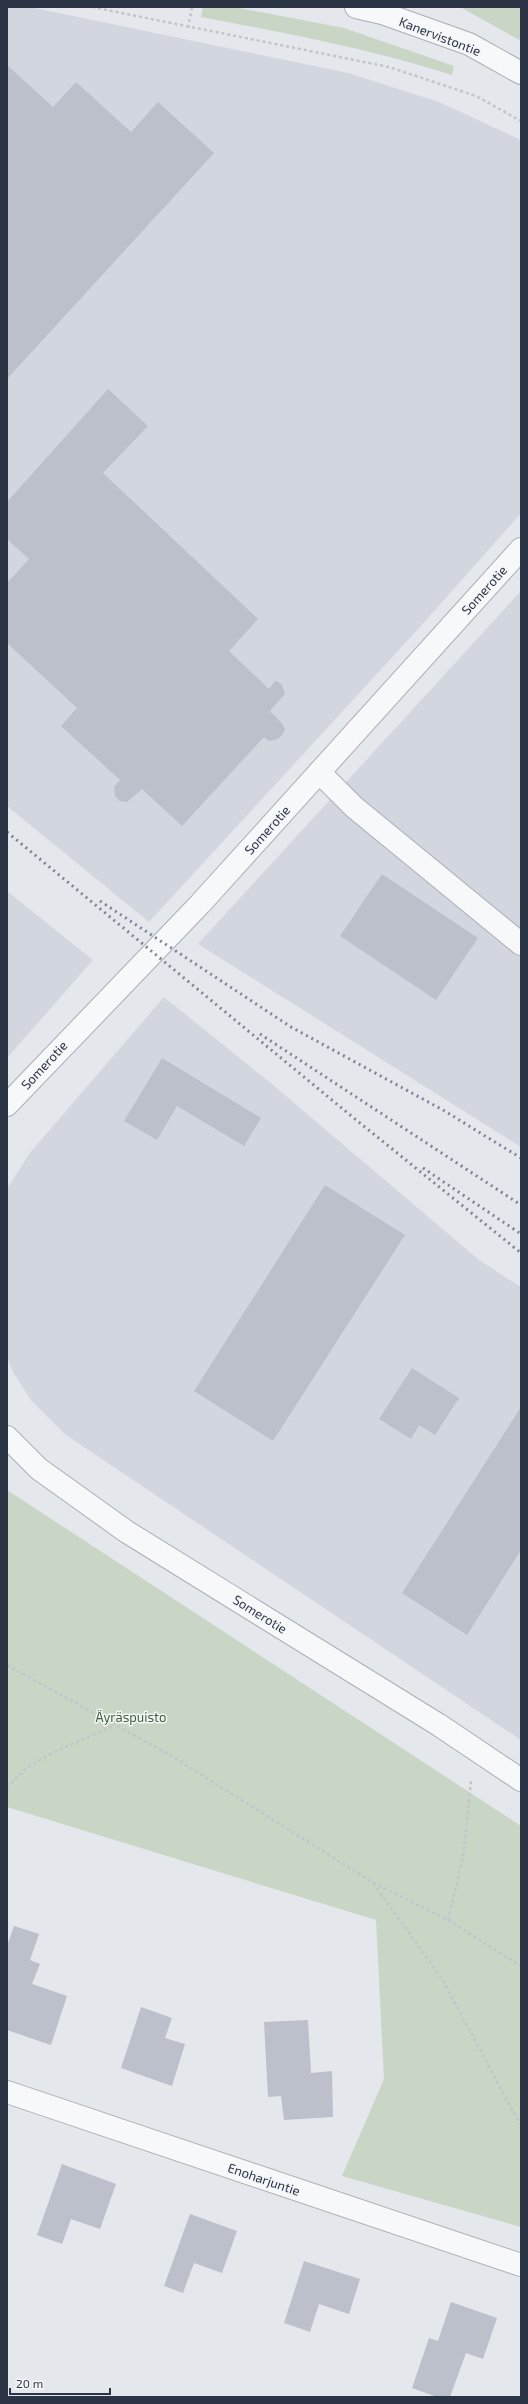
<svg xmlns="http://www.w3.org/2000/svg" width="528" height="2404" viewBox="0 0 528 2404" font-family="'Exo 2',sans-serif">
	<rect width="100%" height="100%" fill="#e4e7ec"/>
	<path fill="#d2d6de" d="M7,7H30L348,73L439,102L521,140V513L419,628L149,922L7,806Z
		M521,591V1147L198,944Z
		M7,891L93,960L7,1058Z
		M164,997L273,1085L479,1260L521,1287V1740L66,1435L31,1400L13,1372L7,1357V1189L29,1154Z"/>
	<path fill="#c9d6c5" d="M203,7H234L344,28L454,66L452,75C369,49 286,33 201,17Z
		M460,7H521V41Z
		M7,1490L521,1826V2227L342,2176L384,2079L376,1920L7,1807Z"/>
	<path fill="#bbc0ca" d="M7,65L53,107L76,82L131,132L158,102L214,153L7,379Z
		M108,389L148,426L103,473L258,619L229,651L269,689L275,681L278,682L282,685L285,694L270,711L282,723L285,729L282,735L278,739L269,741L264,737L182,826L142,789L127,802L120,801L115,796L114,787L120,780L61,726L77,708L7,643V583L29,559L7,539V502Z
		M382,874L478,938L436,1000L340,936Z
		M162,1058L261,1118L244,1146L177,1106L157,1140L124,1121Z
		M325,1185L405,1235L273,1441L194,1391Z
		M412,1368L459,1398L435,1435L419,1425L411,1439L379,1419Z
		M521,1407V1550L467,1635L402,1593Z
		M14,1926L39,1934L30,1960L40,1964L32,1984L67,1996L51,2045L7,2030V1946Z
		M141,2007L172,2018L165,2038L185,2044L172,2086L121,2068Z
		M308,2020L311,2073L332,2071L333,2117L284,2120L281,2096L268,2097L264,2022Z
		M62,2164L116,2184L100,2229L71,2219L62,2244L37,2235Z
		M190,2214L237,2231L222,2273L194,2263L183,2293L164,2286Z
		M304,2261L360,2279L349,2314L319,2304L310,2332L284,2323Z
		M451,2302L497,2318L483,2359L466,2353L450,2397H437L412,2388L429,2338L438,2341Z"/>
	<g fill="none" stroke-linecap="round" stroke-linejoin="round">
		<defs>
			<path id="minor" d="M319,772L354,807L521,944
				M7,1105L200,904L521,549
				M7,1437L39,1469L127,1532L439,1725L521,1780
				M7,2092L521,2265"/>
			<path id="tertiary" d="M356,7L382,13L469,44L521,73"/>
		</defs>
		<use href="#minor" stroke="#a9aeb7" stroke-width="24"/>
		<use href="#tertiary" stroke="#a9aeb7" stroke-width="24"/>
		<path stroke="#c2c5cb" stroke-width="2.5" stroke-dasharray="3 3" stroke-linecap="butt" d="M92,7L389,67L476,96L521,121
			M188,28L192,7
			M7,1665L170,1755L372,1882L448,1920L521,1966
			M7,1788L25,1769L50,1754L115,1725
			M373,1883L442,1979L521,2126
			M448,1920L463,1857L471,1781"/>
		<use href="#minor" stroke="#f7f8fa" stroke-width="22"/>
		<use href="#tertiary" stroke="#f7f8fa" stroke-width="22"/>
		<path stroke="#7d8696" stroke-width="3" stroke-dasharray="2 4" stroke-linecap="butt" d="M7,832L355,1119L521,1253
			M100,901L291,1027L443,1110L521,1158
			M260,1034L521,1205
			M423,1168L521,1234"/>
	</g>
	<g text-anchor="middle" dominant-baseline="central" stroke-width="3" stroke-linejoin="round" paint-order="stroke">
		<g font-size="13" fill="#2b3445" stroke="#f4f6f9">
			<text transform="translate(440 36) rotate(21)">Kanervistontie</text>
			<text transform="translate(484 590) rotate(-48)">Somerotie</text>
			<text transform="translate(267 830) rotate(-48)">Somerotie</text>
			<text transform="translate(44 1065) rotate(-47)">Somerotie</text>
			<text transform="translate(260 1614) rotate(32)">Somerotie</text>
			<text transform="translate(264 2179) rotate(19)">Enoharjuntie</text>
		</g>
		<g font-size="13" fill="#3f6138" stroke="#f4f6f9">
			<text x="131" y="1717">Äyräspuisto</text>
		</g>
	</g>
	<rect width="528" height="2404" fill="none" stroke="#2b3445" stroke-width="16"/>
	<path d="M10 2388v6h100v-6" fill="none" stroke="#2b3445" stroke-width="2"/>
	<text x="16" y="2388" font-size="12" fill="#2b3445" stroke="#f4f6f9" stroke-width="3" paint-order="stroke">20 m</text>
</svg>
